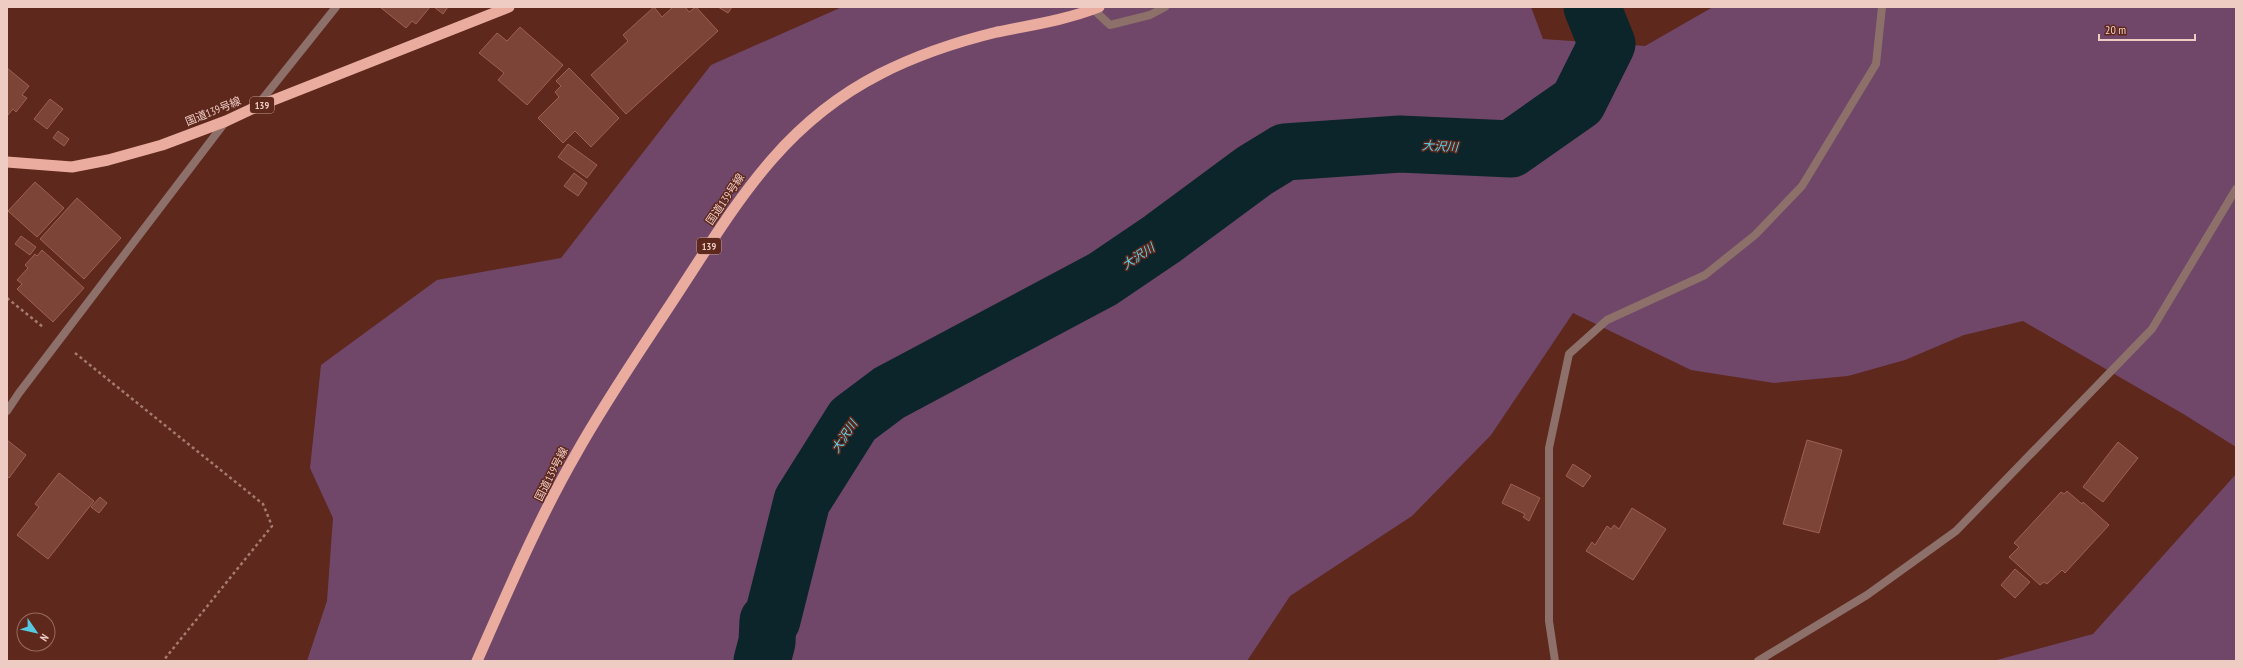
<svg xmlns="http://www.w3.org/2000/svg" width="2243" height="668" viewBox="0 0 2243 668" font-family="'PT Sans Narrow','Noto Sans JP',sans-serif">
	<rect width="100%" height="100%" fill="#5e281d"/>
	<path fill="#704769" d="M842,7H1531L1543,39L1645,46L1713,7H2236V447L2185,415L2023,321L1964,335L1905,360L1848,376L1774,383L1691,370L1573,313L1491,435L1412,516L1290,596L1247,661H307L327,601L333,518L310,468L321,365L437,280L561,258L711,65Z
		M2236,474V661H1993L2093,634Z"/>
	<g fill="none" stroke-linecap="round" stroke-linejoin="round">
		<path stroke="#0b252a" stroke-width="57" d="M762,661L767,642L768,621L772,620L802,501L853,420L889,393L1103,279L1162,239L1254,171L1285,152L1400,144L1511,149L1578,102L1607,44L1592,7"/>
	</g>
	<path fill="#7c4337" stroke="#9d6154" d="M380,7H430L416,24L412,21L406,28Z
		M434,7H448L443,14Z
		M654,7L662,17L673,7H685L689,12L696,7L718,31L626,114L591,75L628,41L623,35Z
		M718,7H732L728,13Z
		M520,27L563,65L527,105L498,80L504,73L479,53L497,33L507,41Z
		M7,68L29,86L22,95L27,98L16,112L13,109L7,116Z
		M569,68L619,118L591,147L575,131L563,143L538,118L559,97L555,92L561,86L556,81Z
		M50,99L63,109L47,129L34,119Z
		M58,131L69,139L64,146L53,138Z
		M568,144L597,165L587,178L558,157Z
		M574,173L587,183L578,196L564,186Z
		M35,182L64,208L37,237L8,211Z
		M77,198L121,238L84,279L40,239Z
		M21,236L36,247L30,255L15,244Z
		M42,250L84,288L53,322L17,289L22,284L17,280L28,268L25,265L35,254L37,256Z
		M7,440L26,455L9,478L7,476Z
		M1807,440L1842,450L1819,533L1783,524Z
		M2118,442L2138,458L2103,502L2083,487Z
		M1573,464L1591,476L1583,487L1566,476Z
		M59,473L94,501L48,559L17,535L39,507L35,504Z
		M1511,484L1540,498L1529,521L1523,517L1525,514L1502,503Z
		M2067,491L2082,504L2083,502L2109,525L2065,573L2062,570L2047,584L2044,582L2040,585L2009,557L2019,547L2014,543L2061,492L2064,494Z
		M100,497L107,503L99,513L91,507Z
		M1632,508L1666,529L1633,580L1586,551L1592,542L1595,545L1607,526L1611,529L1614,525L1619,529Z
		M2015,569L2030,582L2015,598L2001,585Z"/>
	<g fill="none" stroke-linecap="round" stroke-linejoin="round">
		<path stroke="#a67a70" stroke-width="2.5" stroke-dasharray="3 3" stroke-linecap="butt" d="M7,298L43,327
			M75,353L263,504L272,526L163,661"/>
		<path stroke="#8c7069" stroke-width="8" d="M1093,9L1110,25L1150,15L1165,7
			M257,106L336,7
			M7,411L19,393L226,121
			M1555,661L1549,621V448L1569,354L1607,320L1705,275L1755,235L1802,186L1876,64L1882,7
			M1758,661L1867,595L1956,531L2152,329L2236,189"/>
		<path stroke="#eaac9e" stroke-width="11" d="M7,162L72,167L108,160L162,145L226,121L256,107L509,7
			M477,661C508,591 538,520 576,454C606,400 642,348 676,296C735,206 780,125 880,74C917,55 956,42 997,32C1031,25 1066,20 1099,7"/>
	</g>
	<g text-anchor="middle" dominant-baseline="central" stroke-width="3" stroke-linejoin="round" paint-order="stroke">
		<g fill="#5e281d" stroke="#c39a91" stroke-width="1">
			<rect x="250" y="97" width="24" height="16" rx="3"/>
			<rect x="697" y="238" width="24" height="16" rx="3"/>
		</g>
		<g font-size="10" font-weight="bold" fill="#eecbc3">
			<text x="262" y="105">139</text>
			<text x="709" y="246">139</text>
		</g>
		<g font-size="11" fill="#eecbc3" stroke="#5e281d">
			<text transform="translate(213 111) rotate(-22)">国道139号線</text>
			<text transform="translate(725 199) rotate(-56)">国道139号線</text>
			<text transform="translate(551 474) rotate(-63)">国道139号線</text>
		</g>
		<g font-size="12" font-style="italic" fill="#59d3eb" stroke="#5e281d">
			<text transform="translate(1440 146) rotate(3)">大沢川</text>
			<text transform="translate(1138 256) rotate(-34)">大沢川</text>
			<text transform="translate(844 436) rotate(-56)">大沢川</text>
		</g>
	</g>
	<rect width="2243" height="668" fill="none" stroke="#eecbc3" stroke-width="16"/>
	<g transform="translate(36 632) rotate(124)"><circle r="19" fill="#5e281d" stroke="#98695f"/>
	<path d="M0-3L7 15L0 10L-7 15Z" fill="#56c9e1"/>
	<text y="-6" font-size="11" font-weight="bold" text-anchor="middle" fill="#eecbc3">N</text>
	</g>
	<path d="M2099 34v6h96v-6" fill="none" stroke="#eecbc3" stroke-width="2"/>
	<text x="2105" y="34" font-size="12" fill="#eecbc3" stroke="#5e281d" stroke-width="3" paint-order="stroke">20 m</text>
</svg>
